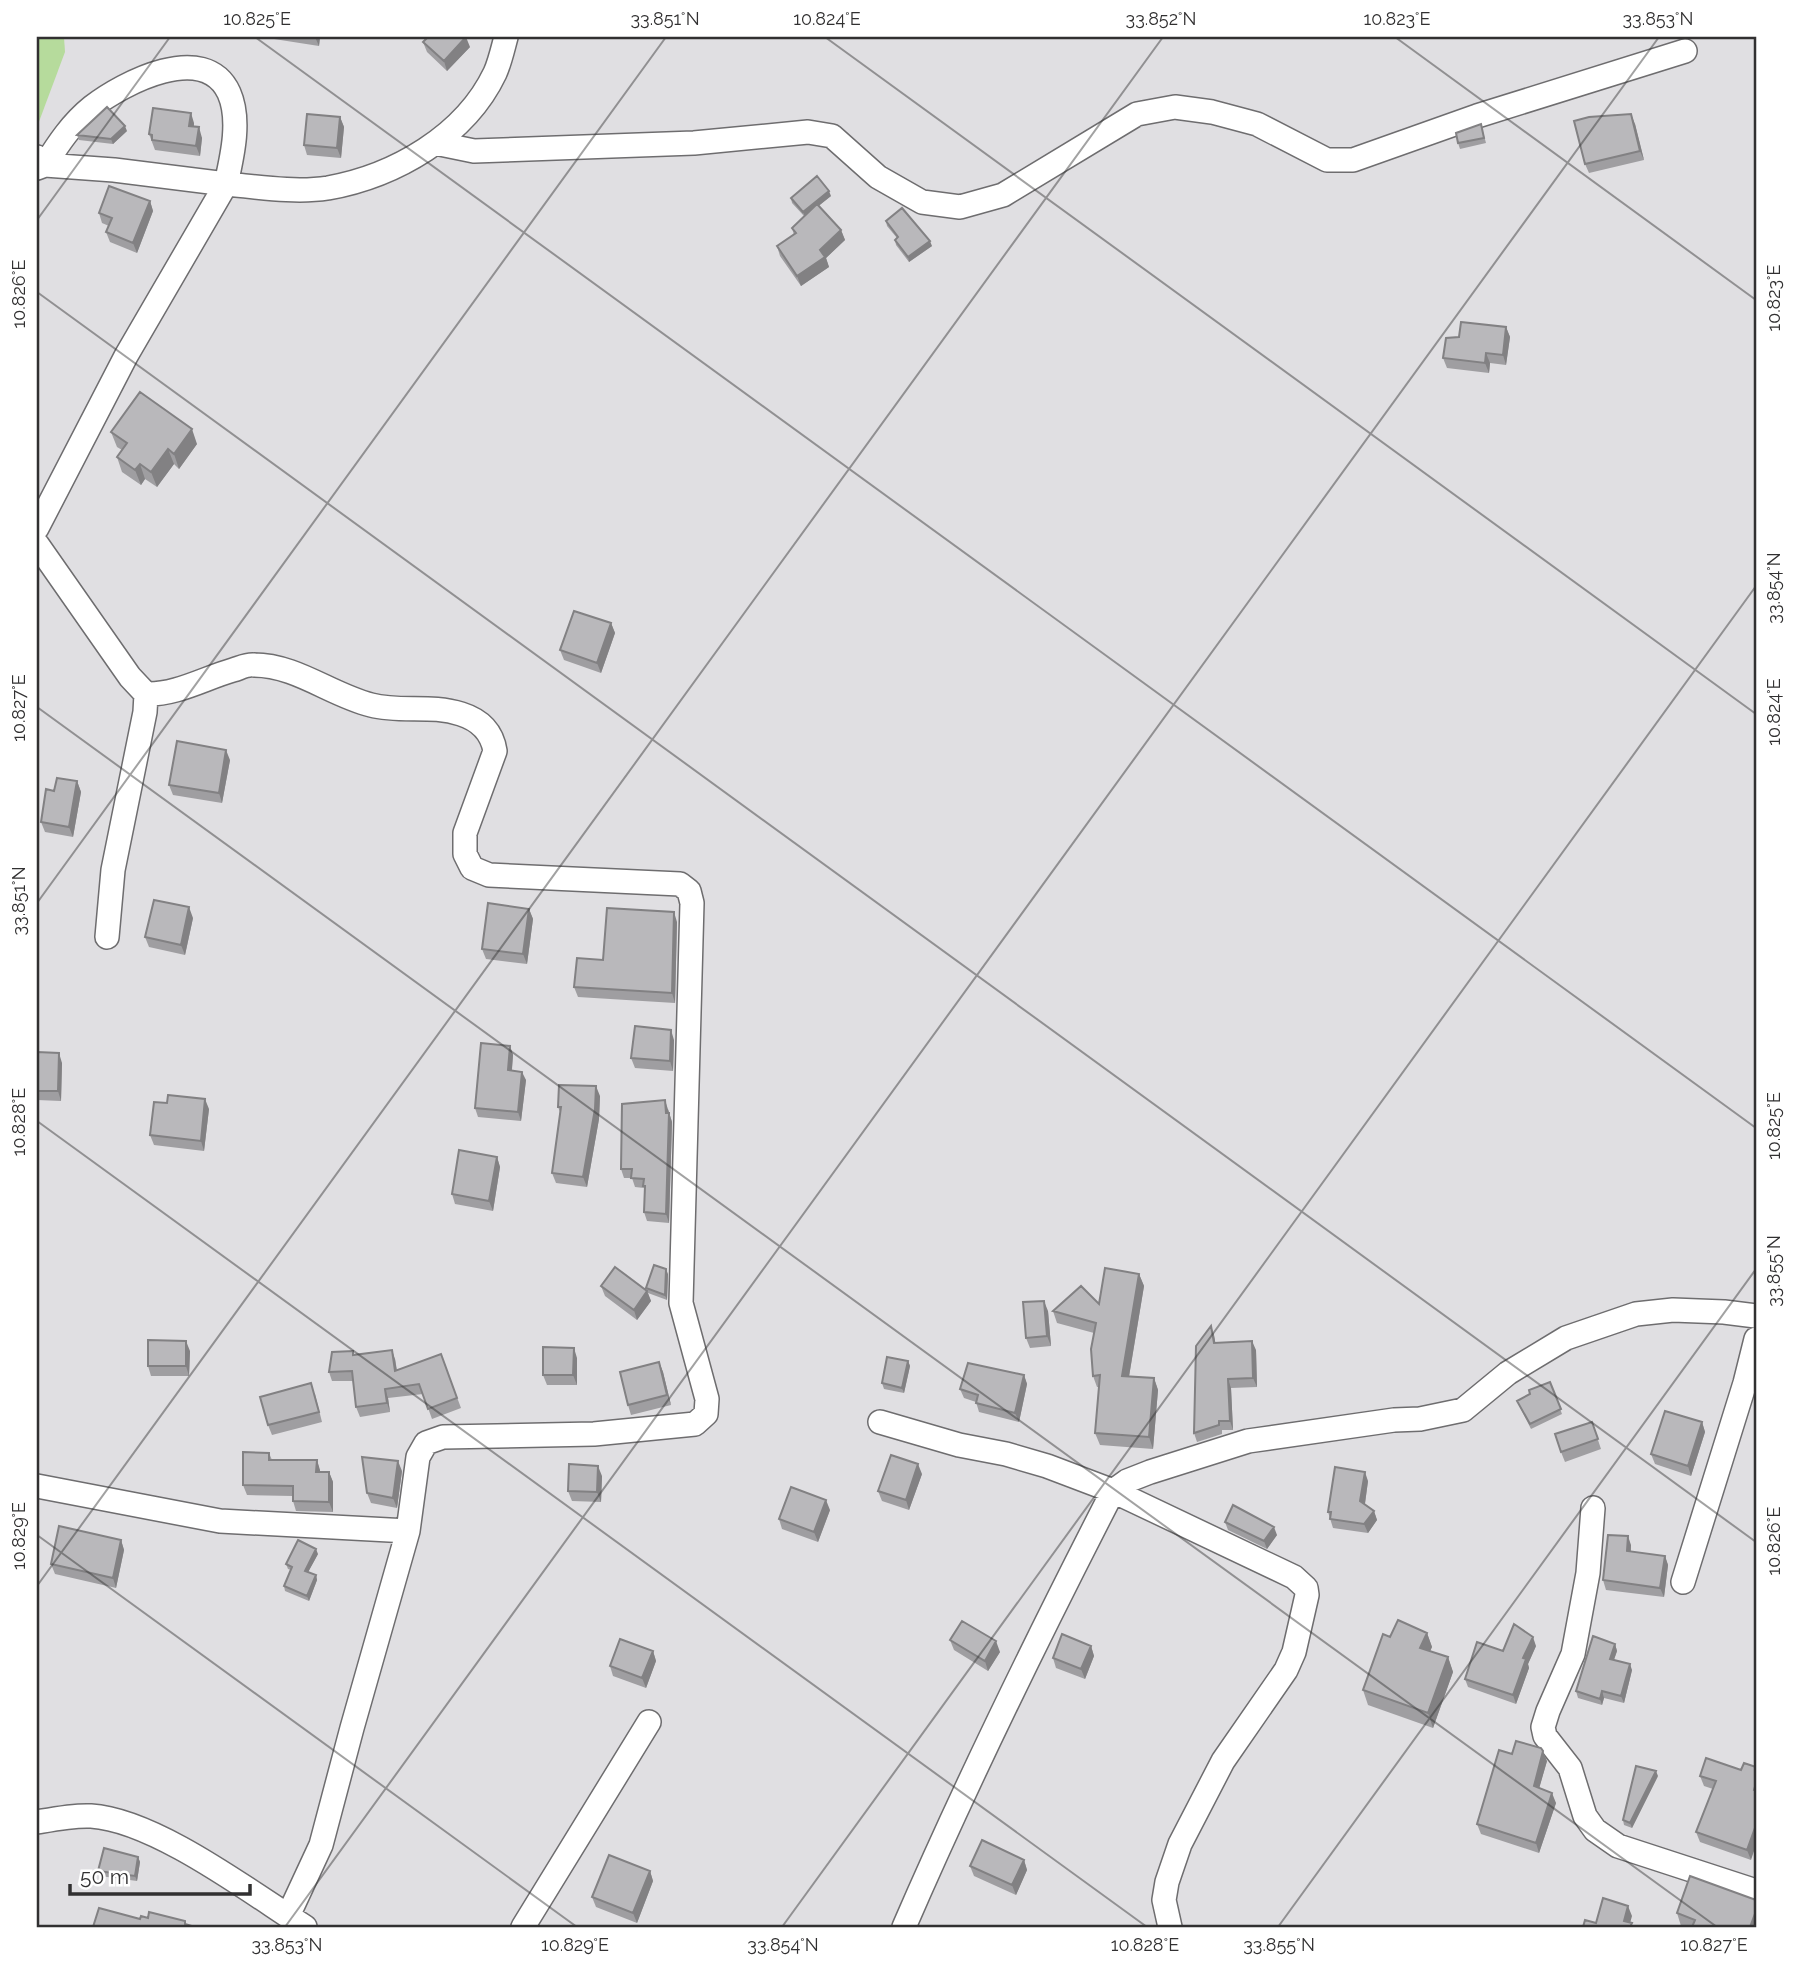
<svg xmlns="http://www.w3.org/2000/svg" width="1793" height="1964" viewBox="0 0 1793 1964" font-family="Raleway,sans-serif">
	<rect width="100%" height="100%" fill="#e0dfe2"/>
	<path fill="#b6db9c" d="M37,37H64L65,52L37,127Z"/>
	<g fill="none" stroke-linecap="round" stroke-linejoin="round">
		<defs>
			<path id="minor" d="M435,143L474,151L694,143L808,132L832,136L878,177L922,202L960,207L1003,195L1137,114L1175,107L1212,112L1257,124L1327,160H1353L1477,116L1685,51
				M37,157L45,165C58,144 72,123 92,107C123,83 205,40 229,93C241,120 232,157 226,184C258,187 295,193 328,188C395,176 465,136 495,73C500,62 503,48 506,37
				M37,168L45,165L114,170L226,184L126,356L37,528
				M37,544L130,677L146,694C176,695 205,678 233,670C240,668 247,664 254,665C296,665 331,695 371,705C401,713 431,704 461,714C480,720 492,732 495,751L465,833V854L472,868L489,875L680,884L689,891L692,903L681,1303L707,1399L706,1414L695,1424L594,1434L443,1437L426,1443L418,1457L408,1531L220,1521L37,1486
				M107,937L113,870L145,712L146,694
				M880,1422L959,1445L1006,1454L1047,1466L1113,1491L1294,1577L1306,1588L1307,1595L1294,1652L1286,1670L1223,1761L1180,1844L1167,1882L1164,1900L1170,1927
				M1593,1508L1588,1573L1573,1654L1548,1711L1543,1727L1545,1736L1570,1768L1585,1816L1595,1830L1618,1846L1756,1891
				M1683,1582L1745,1383L1756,1339
				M37,1822C54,1819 74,1815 91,1816C155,1820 250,1892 305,1927
				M288,1916L321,1845L352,1728L408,1531
				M523,1927L649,1722
				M904,1927C968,1779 1039,1635 1113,1491L1127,1481L1150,1472L1248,1441L1394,1420L1420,1419L1463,1410L1508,1373L1566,1338L1636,1314L1673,1310L1724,1312L1756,1316"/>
		</defs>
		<use href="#minor" stroke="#6e6d6f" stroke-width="26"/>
		<use href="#minor" stroke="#fff" stroke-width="23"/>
	</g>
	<path fill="#9f9ea1" d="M273,37H320L319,46L274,39Z
		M423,42L470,47L447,71L427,52Z
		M340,117L344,127L341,158L307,155L304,145Z
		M194,123V127L202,138L200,156L155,150L149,134Z
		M1481,124L1486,143L1460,149L1458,143Z
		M1635,124L1644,160L1589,173L1585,164Z
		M127,131L113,144L79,140L77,135Z
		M831,196L818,206L841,230L845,240L826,258L829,267L801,286L780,256L777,246L794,235L792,228L804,216L792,203L791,198Z
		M150,201L153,211L137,253L110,242L106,232L109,226L102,223L99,213Z
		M886,221L932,246L909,262L896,245L895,240L897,238L887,226Z
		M1506,327L1510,337L1506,365L1490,363L1489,373L1447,368L1443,358L1459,337Z
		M111,432L197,444L179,469L174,464L157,487L145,479L141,485L122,472L117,457L122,450L117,447Z
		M611,623L615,633L601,673L564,660L560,650Z
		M230,760L222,803L173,795L169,785Z
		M77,781L81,792L73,837L45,832L41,822L54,791Z
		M529,909L533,919L527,964L486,959L482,949Z
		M193,918L185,955L149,947L145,937Z
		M677,922L675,1003L578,997L574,987L603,960Z
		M674,1040L673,1071L635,1068L631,1058Z
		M510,1046L513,1055L512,1070L526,1080L521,1121L478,1117L475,1108Z
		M37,1052L62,1063L61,1101L37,1100Z
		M600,1096L599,1119L587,1187L556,1183L552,1173L560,1112L558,1107Z
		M167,1103L209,1109L204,1151L154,1145L150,1135Z
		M668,1109L672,1122L669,1223L647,1221L644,1212L645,1191L644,1188L635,1187L632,1178H624L621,1169Z
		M497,1157L500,1167L493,1211L455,1204L452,1194Z
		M668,1274L667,1300L648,1293L651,1301L637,1320L605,1296L601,1286L647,1291L646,1288Z
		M1139,1274L1144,1286L1129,1377L1154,1378L1158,1390L1153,1449L1100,1445L1095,1433L1099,1387H1097L1093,1376L1094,1333L1057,1323L1053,1311L1099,1304Z
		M1048,1311L1051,1346L1030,1348L1026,1338Z
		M1214,1335L1215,1343L1256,1350L1257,1387L1231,1388L1233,1430H1222V1434L1197,1442L1194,1433Z
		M190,1351L189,1376H151L148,1366Z
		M441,1354L461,1408L432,1419L423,1394L388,1398L390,1412L360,1417L356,1407L353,1381H332L329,1372L354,1355L395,1359L397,1370Z
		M577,1358V1385H547L543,1375Z
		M908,1361L910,1366L904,1393L884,1389L882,1383Z
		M659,1362L663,1372L671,1405L631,1415L628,1405Z
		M1024,1375L1027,1384L1019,1422L979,1412L976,1402L964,1398L960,1389Z
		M1550,1382L1562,1414L1531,1429L1517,1401L1530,1394Z
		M315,1394L322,1422L272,1435L268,1425Z
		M1592,1422L1601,1449L1565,1462L1561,1452Z
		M1702,1422L1705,1432L1691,1476L1655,1464L1651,1454Z
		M269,1453L272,1460H317L320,1472H329L333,1482V1512L296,1511L293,1501V1496L247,1495L243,1485Z
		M402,1471L397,1508L371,1503L367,1493Z
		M922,1474L909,1510L882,1501L878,1491Z
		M602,1476L601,1502L572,1501L568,1491Z
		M1368,1481L1365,1504L1374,1511L1377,1520L1368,1533L1333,1528L1328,1512Z
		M830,1510L818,1542L782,1529L779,1519Z
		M1225,1522L1277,1535L1267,1549L1228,1530Z
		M121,1540L124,1550L116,1588L55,1574L51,1564Z
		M1631,1545V1552L1665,1556L1668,1565L1664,1597L1606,1590L1603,1580Z
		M318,1554L308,1572L316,1575L317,1580L309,1601L285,1591L284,1586L291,1570L288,1569L286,1564Z
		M1427,1633L1432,1647L1430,1651L1448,1657L1453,1672L1433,1728L1368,1705L1363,1690L1390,1637Z
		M950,1640L1000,1652L988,1671L954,1650Z
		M1615,1644L1617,1651L1614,1660L1632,1670L1624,1703L1604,1698L1602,1705L1578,1698L1576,1691Z
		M1091,1646L1094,1656L1085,1679L1056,1668L1053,1658Z
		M1536,1646L1528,1664L1529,1668L1516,1704L1468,1687L1465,1679L1503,1651Z
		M653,1651L656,1661L646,1688L613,1676L610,1666Z
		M1512,1754L1547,1761L1539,1788L1556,1803L1539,1853L1481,1834L1477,1824Z
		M1741,1770L1751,1860L1700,1842L1696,1832L1713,1789L1704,1786L1700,1776Z
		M1658,1776L1632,1828L1624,1825L1623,1820Z
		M138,1857L140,1862L137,1881L100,1876L98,1871Z
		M1024,1860L1027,1870L1016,1895L974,1876L970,1866Z
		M650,1871L653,1881L637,1923L596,1907L592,1897Z
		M1677,1913L1756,1927H1685L1681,1926Z"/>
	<path fill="#828183" d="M315,37H320L319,46Z
		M466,37L470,47L447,71L444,61Z
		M191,113L194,123L193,136L189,126Z
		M1631,114L1635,124L1644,160L1640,151Z
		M340,117L344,127L341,158L337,148Z
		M125,126L127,131L113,144L111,139Z
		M199,127L202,138L200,156L196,146Z
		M829,191L831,196L805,217L803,212Z
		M150,201L153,211L137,253L133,243Z
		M841,230L845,240L826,258L829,267L801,286L797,276L820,250Z
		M930,241L932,246L909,262L908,257Z
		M1506,327L1510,337L1506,365L1503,355Z
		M1486,353L1490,363L1489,373L1485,363Z
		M192,429L197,444L179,469L174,454Z
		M168,449L174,464L157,487L151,472Z
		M140,464L145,479L141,485L135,470Z
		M611,623L615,633L601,673L597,663Z
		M226,750L230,760L222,803L219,793Z
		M77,781L81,792L73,837L69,827Z
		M189,907L193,918L185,955L181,945Z
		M529,909L533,919L527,964L523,954Z
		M674,912L677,922L675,1003L672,993Z
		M671,1030L674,1040L673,1071L670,1061Z
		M510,1046L513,1055L511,1079L508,1070Z
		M59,1053L62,1063L61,1101L58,1091Z
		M522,1072L526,1080L521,1121L518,1112Z
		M596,1086L600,1096L599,1119L587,1187L583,1177Z
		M205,1099L209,1109L204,1151L201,1141Z
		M665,1100L672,1122L669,1223L666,1214V1113Z
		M497,1157L500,1167L493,1211L489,1201Z
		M666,1269L668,1274L667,1300L665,1295Z
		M1139,1274L1144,1286L1127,1388L1122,1376Z
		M647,1291L651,1301L637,1320L634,1310Z
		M1044,1301L1048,1311L1051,1346L1047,1336Z
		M1211,1326L1214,1335L1217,1352L1214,1343Z
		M186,1341L190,1351L189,1376L186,1366Z
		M1252,1341L1256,1350L1257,1387L1253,1378Z
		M574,1348L577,1358V1385L573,1375Z
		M392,1350L395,1359L398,1380L395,1371Z
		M908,1361L910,1366L904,1393L902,1388Z
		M659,1362L663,1372L671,1405L667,1395Z
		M1024,1375L1027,1384L1019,1422L1015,1413Z
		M1154,1378L1158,1390L1153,1449L1149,1437Z
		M1228,1379L1231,1388L1233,1430L1230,1421Z
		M385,1389L388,1398L390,1412L387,1403Z
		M1702,1422L1705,1432L1691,1476L1688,1466Z
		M317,1460L320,1470V1482L316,1472Z
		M398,1461L402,1471L397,1508L393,1498Z
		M918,1464L922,1474L909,1510L906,1500Z
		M598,1466L602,1476L601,1502L597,1492Z
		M329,1472L333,1482V1512L329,1502Z
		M1365,1472L1368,1481L1364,1510L1360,1501Z
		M826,1500L830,1510L818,1542L814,1532Z
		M1374,1511L1377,1520L1368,1533L1364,1524Z
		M1274,1527L1277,1535L1267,1549L1264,1541Z
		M1628,1536L1631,1545L1630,1560L1627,1551Z
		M121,1540L124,1550L116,1588L113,1578Z
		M316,1549L318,1554L306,1576L305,1571Z
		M1665,1556L1668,1565L1664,1597L1660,1588Z
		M316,1575L317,1580L309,1601L307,1596Z
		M1427,1633L1432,1647L1425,1662L1420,1648Z
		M1533,1637L1536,1646L1528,1664L1529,1668L1516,1704L1513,1695L1523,1658Z
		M996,1641L1000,1652L988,1671L985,1661Z
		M1615,1644L1617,1651L1612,1665L1610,1659Z
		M1091,1646L1094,1656L1085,1679L1081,1669Z
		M653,1651L656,1661L646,1688L642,1678Z
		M1448,1657L1453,1672L1433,1728L1428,1713Z
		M1630,1664L1632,1670L1624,1703L1621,1696Z
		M1602,1691L1604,1698L1602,1705L1600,1699Z
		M1543,1751L1547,1761L1537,1796L1534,1786Z
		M1656,1771L1658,1776L1632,1828L1630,1823Z
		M1552,1793L1556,1803L1539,1853L1536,1843Z
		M1756,1825V1845L1751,1860L1747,1850Z
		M138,1857L140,1862L137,1881L135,1876Z
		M1024,1860L1027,1870L1016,1895L1012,1885Z
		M650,1871L653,1881L637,1923L633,1913Z
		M1628,1906L1632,1916L1629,1927L1624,1921Z
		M1756,1911V1927H1750Z"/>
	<path fill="#b9b8bb" stroke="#828183" stroke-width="2" d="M428,37H466L444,61L423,42Z
		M107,107L125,126L111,139L77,135Z
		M153,108L191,113L189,126L199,127L196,146L152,140V135L149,134Z
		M307,114L340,117L337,148L304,145Z
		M1631,114L1640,151L1585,164L1574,121L1589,117Z
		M1481,124L1484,138L1458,143L1456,133Z
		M817,176L829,191L803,212L791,198Z
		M109,186L150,201L133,243L106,232L112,218L99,213Z
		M817,204L841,230L820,250L825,257L797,276L777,246L796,233L792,228Z
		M902,208L930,241L908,257L895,240L898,237L886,221Z
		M1461,322L1506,327L1503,355L1486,353L1485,363L1443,358L1446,338L1459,337Z
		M140,392L192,429L174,454L168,449L151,472L140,464L135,470L117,457L127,443L111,432Z
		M574,611L611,623L597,663L560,650Z
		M177,741L226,750L219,793L169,785Z
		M57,778L77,781L69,827L41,822L46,789L54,791Z
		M154,900L189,907L181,945L145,937Z
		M488,903L529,909L523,954L482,949Z
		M607,908L674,912L672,993L574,987L577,958L603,960Z
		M635,1026L671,1030L670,1061L631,1058Z
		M481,1043L510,1046L508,1070L522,1072L518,1112L475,1108Z
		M37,1052L59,1053L58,1091H37Z
		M559,1085L596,1086L595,1109L583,1177L552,1173L561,1107H558Z
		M168,1095L205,1099L201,1141L150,1135L154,1102L167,1103Z
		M665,1100L666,1113H669L666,1214L644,1212L645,1186H643L644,1179L631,1178L632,1169H621L622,1104Z
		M459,1150L497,1157L489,1201L452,1194Z
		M654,1265L666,1269L665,1295L646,1288Z
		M615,1267L647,1291L634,1310L601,1286Z
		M1105,1268L1139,1274L1122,1376L1154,1378L1149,1437L1095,1433L1100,1375L1093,1376L1091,1349L1096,1323L1053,1311L1081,1286L1099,1304Z
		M1044,1301L1047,1336L1026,1338L1023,1302Z
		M1211,1326L1214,1343L1252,1341L1253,1378L1228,1379L1230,1421H1219V1425L1194,1433L1196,1346Z
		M148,1340L186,1341V1366H148Z
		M543,1347L574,1348L573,1375H543Z
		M392,1350L395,1371L441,1354L457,1398L428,1409L419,1384L385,1389L387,1403L356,1407L352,1371L329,1372L332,1352L353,1351V1355Z
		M887,1357L908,1361L902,1388L882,1383Z
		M659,1362L667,1395L628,1405L620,1372Z
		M968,1363L1024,1375L1015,1413L976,1403L978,1395L960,1389Z
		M1550,1382L1561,1409L1530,1424L1517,1401L1530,1394L1529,1390Z
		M311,1383L319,1412L268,1425L260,1397Z
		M1665,1411L1702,1422L1688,1466L1651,1454Z
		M1592,1422L1598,1439L1561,1452L1555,1434Z
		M243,1452L269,1453V1460H317L316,1472H329V1502L293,1501V1486L243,1485Z
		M891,1455L918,1464L906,1500L878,1491Z
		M362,1457L398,1461L393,1498L367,1493Z
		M569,1464L598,1466L597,1492L568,1491Z
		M1335,1467L1365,1472L1360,1501L1374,1511L1364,1524L1330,1519L1331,1512H1328Z
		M791,1487L826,1500L814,1532L779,1519Z
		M1233,1505L1274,1527L1264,1541L1225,1522Z
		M59,1526L121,1540L113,1578L51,1564Z
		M1608,1535L1628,1536L1627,1551L1665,1556L1660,1588L1603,1580Z
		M298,1540L316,1549L305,1571L316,1575L307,1596L284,1586L292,1567L286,1564Z
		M1398,1620L1427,1633L1420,1648L1448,1657L1428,1713L1363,1690L1383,1634L1390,1637Z
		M962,1621L996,1641L985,1661L950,1640Z
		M1514,1624L1533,1637L1523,1658L1526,1659L1513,1695L1465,1679L1477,1642L1503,1651Z
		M1062,1634L1091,1646L1081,1669L1053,1658Z
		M1593,1636L1615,1644L1610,1659L1630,1664L1621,1696L1602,1691L1600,1699L1576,1691Z
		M620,1639L653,1651L642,1678L610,1666Z
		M1516,1741L1541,1748L1543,1751L1534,1786L1552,1793L1536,1843L1477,1824L1499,1750L1512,1754Z
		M1706,1758L1741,1770L1744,1763L1756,1767V1783L1754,1790L1756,1791V1825L1747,1850L1696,1832L1716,1781L1700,1776Z
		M1636,1766L1656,1771L1630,1823L1623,1820Z
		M982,1840L1024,1860L1012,1885L970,1866Z
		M104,1848L138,1857L135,1876L98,1871Z
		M609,1855L650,1871L633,1913L592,1897Z
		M1690,1876L1756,1900V1911L1750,1927H1692L1695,1920L1677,1913Z
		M1603,1898L1628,1906L1624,1921L1632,1923L1630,1927H1583L1585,1920L1596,1923Z
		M99,1908L140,1919L141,1916L148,1918L149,1912L185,1921V1924L195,1927H93Z"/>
	<path fill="none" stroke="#313031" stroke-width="2" stroke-opacity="0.45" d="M255,37L1756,1128M825,37L1756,714M1395,37L1756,300M37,220L170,37M37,292L1756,1542M37,707L1717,1927M37,903L666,37M37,1121L1147,1927M37,1535L577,1927M37,1586L1163,37M285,1927L1659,37M782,1927L1756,586M1278,1927L1756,1269"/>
	<rect width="1793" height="1964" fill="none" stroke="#ffffff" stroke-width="77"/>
	<path d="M70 1884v10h180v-10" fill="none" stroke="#313031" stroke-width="3.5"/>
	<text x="80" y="1884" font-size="21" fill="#313031" stroke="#ffffff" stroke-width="5" paint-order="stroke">50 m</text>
	<rect x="38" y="38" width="1717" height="1888" fill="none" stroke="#313031" stroke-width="2.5"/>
	<g font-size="18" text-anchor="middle" fill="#313031">
		<text x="257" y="25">10.825°E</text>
		<text x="665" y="25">33.851°N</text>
		<text x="827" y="25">10.824°E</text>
		<text x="1161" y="25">33.852°N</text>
		<text x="1397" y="25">10.823°E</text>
		<text x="1658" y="25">33.853°N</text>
		<text transform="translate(19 294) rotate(-90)" y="6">10.826°E</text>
		<text transform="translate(1774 298) rotate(-90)" y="6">10.823°E</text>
		<text transform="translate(1774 588) rotate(-90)" y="6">33.854°N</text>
		<text transform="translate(19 708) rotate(-90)" y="6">10.827°E</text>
		<text transform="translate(1774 712) rotate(-90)" y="6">10.824°E</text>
		<text transform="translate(19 901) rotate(-90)" y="6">33.851°N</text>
		<text transform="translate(19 1122) rotate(-90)" y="6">10.828°E</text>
		<text transform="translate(1774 1126) rotate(-90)" y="6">10.825°E</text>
		<text transform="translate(1774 1271) rotate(-90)" y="6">33.855°N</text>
		<text transform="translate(19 1536) rotate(-90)" y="6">10.829°E</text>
		<text transform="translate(1774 1541) rotate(-90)" y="6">10.826°E</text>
		<text x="287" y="1951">33.853°N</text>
		<text x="575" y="1951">10.829°E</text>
		<text x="783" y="1951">33.854°N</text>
		<text x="1145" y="1951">10.828°E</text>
		<text x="1279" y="1951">33.855°N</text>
		<text x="1714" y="1951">10.827°E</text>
	</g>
</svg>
